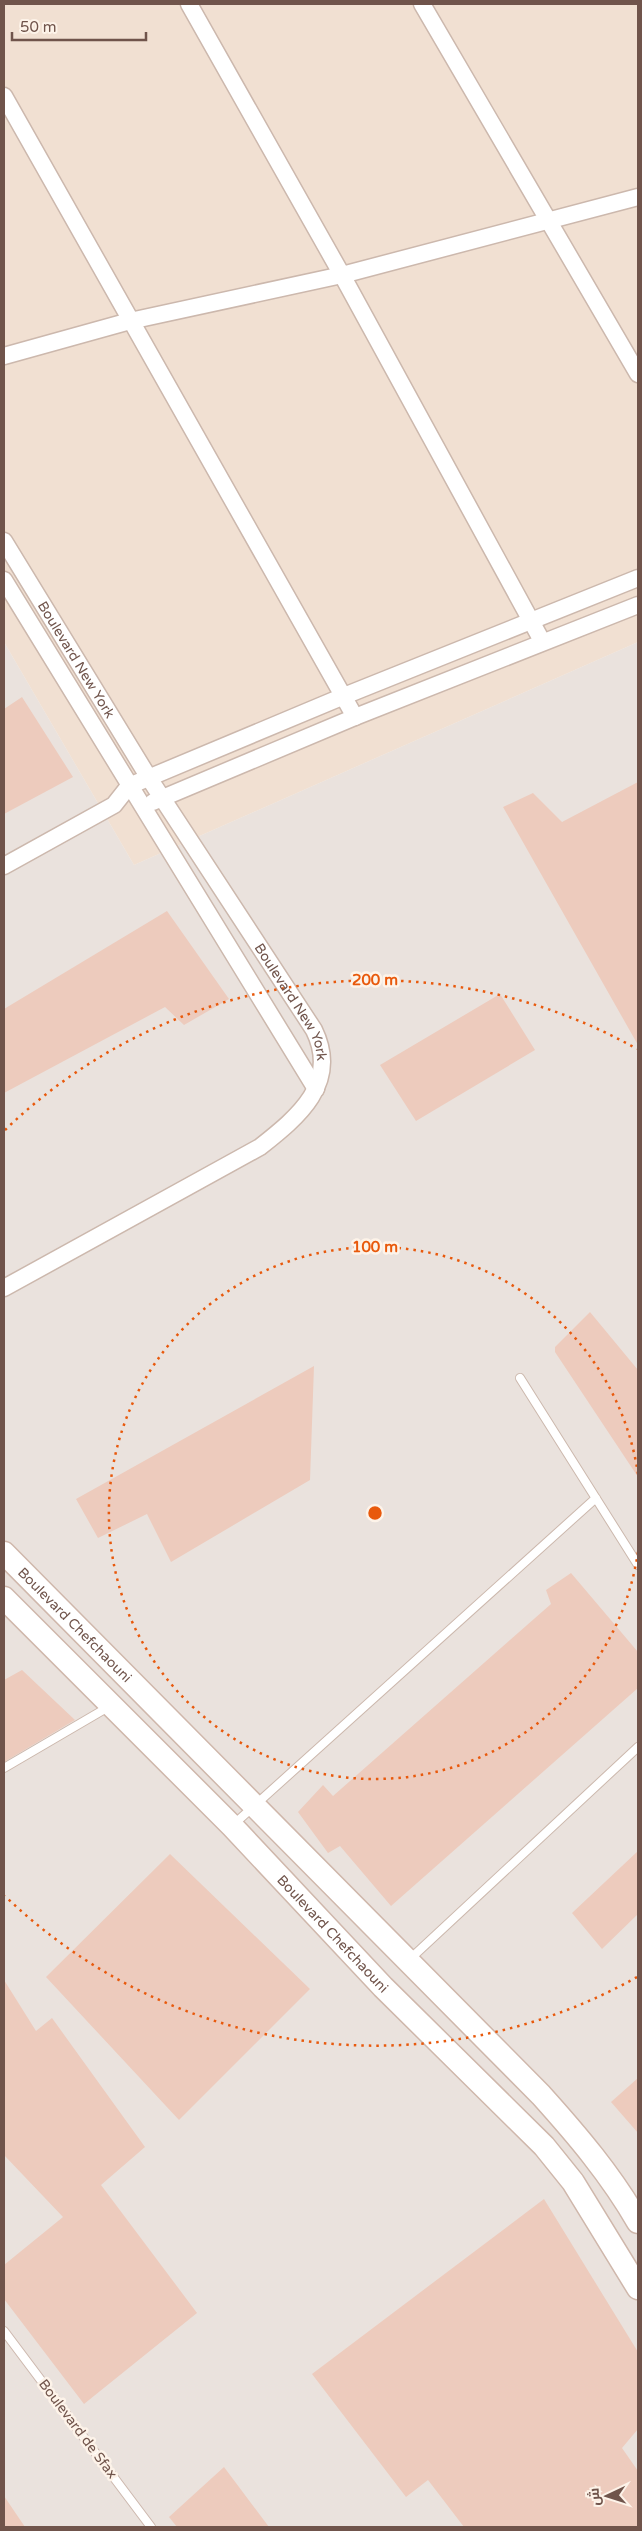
<svg xmlns="http://www.w3.org/2000/svg" width="642" height="2531" viewBox="0 0 642 2531" font-family="'Varela Round',Cairo,sans-serif">
	<rect width="100%" height="100%" fill="#faefe3"/>
	<path fill="#f1e0d2" d="M4,4H638V642L134,865L4,642Z"/>
	<path fill="#eae2dd" d="M4,642L134,865L638,642V2527H4Z"/>
	<path fill="#edcbbd" d="M22,697L73,777L4,814V709Z
		M638,782V1045L503,807L533,793L562,822Z
		M167,911L229,999L184,1025L165,1007L4,1093V1009Z
		M500,994L535,1050L416,1121L380,1065Z
		M590,1312L638,1370V1477L555,1352V1347Z
		M314,1366L310,1480L171,1562L147,1514L98,1538L76,1499Z
		M571,1573L638,1652V1688L391,1906L340,1846L328,1853L298,1812L323,1785L333,1796L551,1604L546,1590Z
		M22,1670L75,1720L4,1762V1680Z
		M638,1851V1914L602,1949L572,1913Z
		M170,1854L310,1989L179,2120L46,1977Z
		M4,1980L36,2031L52,2018L145,2147L101,2185L197,2313L84,2404L4,2299V2265L63,2217L4,2155Z
		M638,2078V2133L611,2102Z
		M544,2199L638,2352V2429L622,2448L638,2471V2527H464L428,2480L406,2497L312,2374Z
		M224,2467L269,2527H177L169,2517Z
		M4,2496L25,2527H4Z"/>
	<g fill="none" stroke-linecap="round" stroke-linejoin="round">
		<defs>
			<path id="lane" d="M520,1378L638,1565
				M4,1768L110,1706
				M233,1825L596,1498
				M409,1960L638,1747
				M4,2331L151,2527"/>
			<g id="street">
				<path d="M189,4L342,275L542,641"/>
				<path d="M422,4L638,374"/>
				<path d="M4,96L355,717"/>
				<path d="M4,356L130,321L342,275L638,197"/>
				<path id="s1" d="M4,541L149,778L314,1030C340,1083 298,1117 260,1147L4,1288"/>
				<path d="M4,580L316,1089"/>
				<path d="M153,802L355,717L638,605"/>
				<path d="M4,866L114,805L129,786L344,696L638,578"/>
			</g>
			<g id="secondary">
				<path id="s2" d="M4,1553L541,2095C577,2135 611,2175 638,2222"/>
				<path id="s3" d="M4,1598L232,1826L383,1987L544,2146L573,2182L638,2288"/>
			</g>
		</defs>
		<use href="#lane" stroke="#ccb8ad" stroke-width="10"/>
		<use href="#street" stroke="#ccb8ad" stroke-width="19"/>
		<use href="#secondary" stroke="#cfb7ab" stroke-width="25"/>
		<use href="#lane" stroke="#fff" stroke-width="8"/>
		<use href="#street" stroke="#fff" stroke-width="16"/>
		<use href="#secondary" stroke="#fff" stroke-width="22"/>
	</g>
	<g fill="none" stroke="#e8590c" stroke-width="2.5" stroke-dasharray="2.5 5">
		<path d="M638 1552A266 266 0 1 1 638 1474"/>
		<path d="M637 1977A533 533 0 0 1 5 1896M5 1130A533 533 0 0 1 637 1049"/>
	</g>
	<g text-anchor="middle" dominant-baseline="central" stroke-width="5" stroke-linejoin="round" paint-order="stroke">
		<g font-size="14" fill="#70544b" stroke="#fdf3e9">
			<text stroke="none"><textPath href="#s1" startOffset="139">Boulevard New York</textPath></text>
			<text stroke="none"><textPath href="#s1" startOffset="544">Boulevard New York</textPath></text>
			<text stroke="none"><textPath href="#s2" startOffset="101">Boulevard Chefchaouni</textPath></text>
			<text stroke="none"><textPath href="#s3" startOffset="470">Boulevard Chefchaouni</textPath></text>
			<text transform="translate(78 2429) rotate(53)">Boulevard de Sfax</text>
		</g>
	</g>
	<circle cx="375" cy="1513" r="8" fill="#e8590c" stroke="#fdf3e9" stroke-width="2.5"/>
	<g font-size="15" text-anchor="middle" font-weight="bold" fill="#e8590c" stroke="#fdf3e9" stroke-width="5" stroke-linejoin="round" paint-order="stroke">
		<text x="375" y="985">200 m</text>
		<text x="375" y="1252">100 m</text>
	</g>
	<rect width="642" height="2531" fill="none" stroke="#70544b" stroke-width="10"/>
	<g transform="translate(607 2496) rotate(266)" stroke="#fdf3e9" stroke-width="4" paint-order="stroke">
	<path d="M0-4L9 19L0 12L-9 19Z" fill="#70544b"/>
	<text y="-8" font-size="14" font-weight="bold" text-anchor="middle" fill="#70544b">ش</text>
	</g>
	<path d="M12 32v8h134v-8" fill="none" stroke="#70544b" stroke-width="2.5"/>
	<text x="20" y="32" font-size="15" fill="#70544b" stroke="#fdf3e9" stroke-width="4" paint-order="stroke">50 m</text>
</svg>
